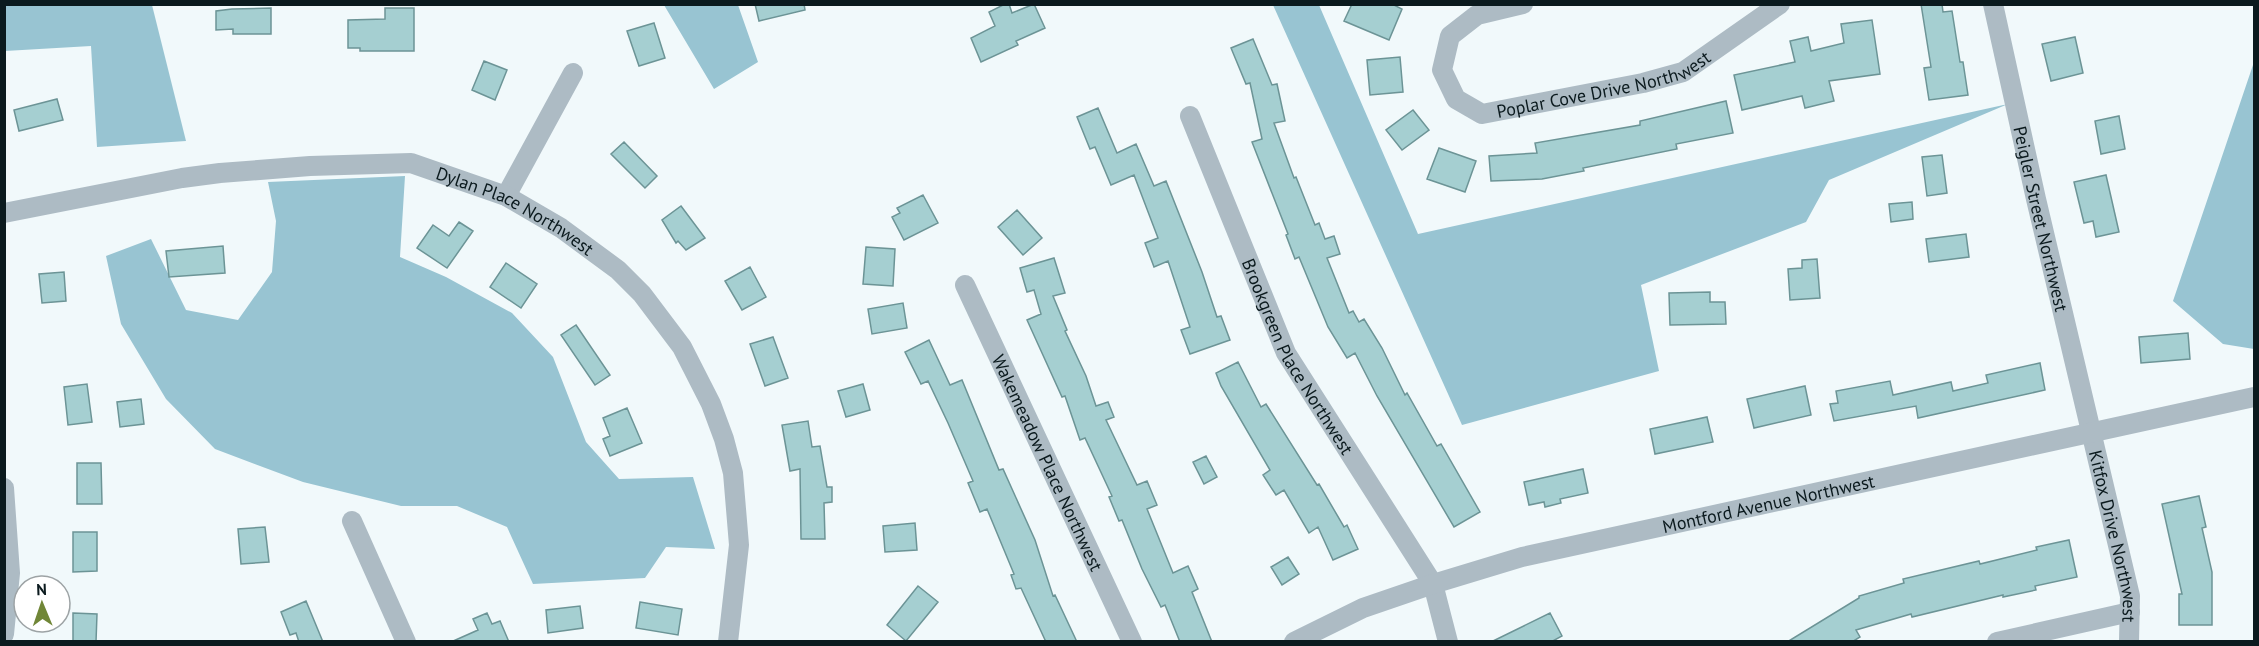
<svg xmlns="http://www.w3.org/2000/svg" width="2259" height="646" viewBox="0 0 2259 646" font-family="'PT Sans',sans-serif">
	<rect width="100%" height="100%" fill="#f1f9fb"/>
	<path fill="#98c4d2" d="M5,4L152,5L186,141L97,147L91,46L5,51Z
		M664,5H738L758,62L714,89Z
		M1273,5H1319L1418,234L2008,104L1829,180L1806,222L1641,285L1659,371L1462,425Z
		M2254,62V349L2223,344L2173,301Z
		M405,176L400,257L446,277L512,313L553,357L586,442L619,479L693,477L715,549L666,547L645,578L533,584L507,527L457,506H401L303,482L215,449L166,399L121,324L106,256L151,239L186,310L238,320L272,272L276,221L268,182Z"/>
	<path fill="#a5cfd1" stroke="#6c9496" stroke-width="1.5" d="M755,4H804L805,10L759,21Z
		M1005,4H1009L1012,13L1034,4L1045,28L1016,41L1018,45L981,62L971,38L995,26L989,12Z
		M1352,4H1392L1402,9L1389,40L1344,21Z
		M1921,4H1942L1943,12L1952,11L1960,62H1963L1968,95L1929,100L1924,68L1931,67Z
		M271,8V34H233V29L216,30V11L232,9Z
		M385,8H414V51H360V48H348V20L385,19Z
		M1872,20L1880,74L1829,81L1834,101L1805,108L1802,96L1742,110L1734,75L1795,62L1790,41L1808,37L1811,51L1844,43L1841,24Z
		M654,23L665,58L639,66L627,31Z
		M2075,37L2083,73L2051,81L2042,44Z
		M1253,39L1272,85L1277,84L1285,121L1274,123L1294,178L1296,177L1315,225L1319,223L1325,239L1334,236L1340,254L1327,258L1349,313L1353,311L1359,322L1364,319L1382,348L1405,395L1407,393L1437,446L1441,444L1480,512L1454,527L1377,396L1355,353L1347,358L1328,327L1299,257L1295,259L1286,235L1288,234L1252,142L1262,139L1250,83L1246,84L1231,48Z
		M1400,57L1403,92L1370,95L1367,60Z
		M484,61L507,70L495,100L472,90Z
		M57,99L63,120L19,131L14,110Z
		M1726,101L1733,133L1676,144L1677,149L1583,168L1584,171L1542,179L1491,181L1489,156L1537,153L1535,143L1640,125V121Z
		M1098,108L1117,153L1136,144L1154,186L1166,181L1202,272L1217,317L1221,316L1230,340L1190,354L1181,330L1190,327L1168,261L1154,267L1145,243L1158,238L1134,175L1111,185L1095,147L1090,149L1077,117Z
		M1413,110L1429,130L1402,150L1386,130Z
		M2119,116L2125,149L2101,154L2095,121Z
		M624,142L657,176L645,188L611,154Z
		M1439,148L1476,161L1465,192L1427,179Z
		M1942,155L1947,193L1927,196L1922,157Z
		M2106,175L2119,232L2096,237L2093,221L2084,223L2074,182Z
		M923,195L938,223L904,240L892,217L900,213L897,208Z
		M1912,202L1913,219L1891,222L1889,204Z
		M681,206L705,238L686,250L678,241L676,243L662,220Z
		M1017,210L1042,238L1023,255L998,227Z
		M459,222L473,231L447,268L417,248L433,225L449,236Z
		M1966,234L1969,257L1929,262L1926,239Z
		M223,246L225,273L169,277L166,251Z
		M866,247L895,249L893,286L863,284Z
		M1054,258L1065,293L1053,296L1067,330L1065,331L1086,376L1096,406L1108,402L1114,417L1106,420L1137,485L1147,481L1157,505L1147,509L1173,573L1188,566L1198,589L1192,592L1212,642H1180L1165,605L1161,607L1142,569L1122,520L1119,521L1109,497L1112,496L1085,438L1080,440L1065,396L1062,397L1027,320L1041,314L1034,290L1027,292L1020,268Z
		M1817,259L1820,298L1790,300L1788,269L1802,268V260Z
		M506,263L537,284L521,308L490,287Z
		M750,267L766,297L742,310L725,281Z
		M64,272L66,301L42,303L39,274Z
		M1710,292V302H1725L1726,324L1670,325L1669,293Z
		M903,303L907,328L872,334L868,309Z
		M576,325L610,375L595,385L561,335Z
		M2188,333L2190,359L2141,363L2139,337Z
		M773,337L788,378L765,386L750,344Z
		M929,340L950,385L962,380L999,470L1003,469L1035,540L1053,596L1055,595L1077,642H1046L1021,588L1016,589L1011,575L1014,574L987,509L980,512L968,483L973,481L948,423L928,381L921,384L905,352Z
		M1238,362L1261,407L1266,404L1317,485L1319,484L1344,527L1347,525L1358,549L1333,560L1318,527L1309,533L1284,490L1276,495L1263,475L1270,470L1221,386L1216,373Z
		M2040,363L2045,390L1918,418L1916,406L1834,421L1830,404L1838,403L1836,391L1890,381L1893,395L1951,382L1953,391L1988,383L1986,375Z
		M87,384L92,422L68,425L64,387Z
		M863,384L870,410L846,417L838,391Z
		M1805,386L1811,415L1754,428L1747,399Z
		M141,399L144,424L120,427L117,402Z
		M627,408L642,443L610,456L603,439L610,436L603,418Z
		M1707,417L1713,442L1655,454L1650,429Z
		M808,421L812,447L820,446L827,487H832V502L824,503L825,539H801L800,469L790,471L782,425Z
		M1206,456L1217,477L1204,484L1193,462Z
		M77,463H101L102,504H77Z
		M1583,469L1588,493L1560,499L1561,503L1545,507L1544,502L1529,505L1524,482Z
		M2199,496L2206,527L2202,528L2212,572V625H2179V594H2182L2162,504Z
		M915,523L917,550L885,552L883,526Z
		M265,527L269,562L241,564L238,529Z
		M73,532H97V571L73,572Z
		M2069,540L2077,577L2035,586L2036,590L2003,597V595L1912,617L1911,614L1856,630L1860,637L1852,642H1787L1859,598V596L1904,583L1903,579L1979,561L1980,564L2037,550L2036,547Z
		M1288,557L1299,574L1282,585L1271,567Z
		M918,586L938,602L906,641L887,625Z
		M306,601L323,642H299L296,633L290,635L281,612Z
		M640,602L682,609L678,635L636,628Z
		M580,606L583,628L548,633L546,610Z
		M73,613L97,614L96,642H73Z
		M487,613L492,624L500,621L509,642H451L478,630L473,619Z
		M1550,613L1562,636L1551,642H1491Z"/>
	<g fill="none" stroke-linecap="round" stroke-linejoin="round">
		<g stroke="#adbbc4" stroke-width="20">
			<path id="s1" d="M1523,4L1477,15L1450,36L1442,70L1456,99L1482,114L1643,83L1683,72L1780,4"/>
			<path id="s2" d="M1993,4L2036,199L2130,596L2129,642"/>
			<path id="s3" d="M1190,116L1286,353L1433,584L1448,642"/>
			<path d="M506,196L573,73"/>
			<path id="s4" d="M4,213L182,178L220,173L310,166L411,163L506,196L561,228L618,270L642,294L682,347L711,404L724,439L733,473L739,545L728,642"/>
			<path id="s5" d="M965,285L1132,642"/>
			<path d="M4,488L10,573L4,634"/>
			<path d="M352,521L406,642"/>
			<path id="s6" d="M1294,642L1363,608L1433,584L1522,557L2254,397"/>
			<path d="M1997,642L2130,612"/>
		</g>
	</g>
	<g text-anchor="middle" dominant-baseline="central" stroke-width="4.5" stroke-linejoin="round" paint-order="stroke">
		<g font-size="18" fill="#0b1a1e" stroke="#fff">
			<text stroke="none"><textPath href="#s1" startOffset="304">Poplar Cove Drive Northwest</textPath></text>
			<text stroke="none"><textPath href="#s4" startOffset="526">Dylan Place Northwest</textPath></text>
			<text stroke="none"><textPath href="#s2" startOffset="220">Peigler Street Northwest</textPath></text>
			<text stroke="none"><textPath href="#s3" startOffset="264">Brookgreen Place Northwest</textPath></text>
			<text stroke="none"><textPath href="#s5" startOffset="196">Wakemeadow Place Northwest</textPath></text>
			<text stroke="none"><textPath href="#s6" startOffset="496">Montford Avenue Northwest</textPath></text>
			<text stroke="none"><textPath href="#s2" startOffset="546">Kitfox Drive Northwest</textPath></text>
		</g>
	</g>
	<rect width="2259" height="646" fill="none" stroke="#0b1a1e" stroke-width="12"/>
	<g transform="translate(42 604) rotate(358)"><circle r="28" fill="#ffffff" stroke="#9da3a5" stroke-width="1.5"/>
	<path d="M0-4.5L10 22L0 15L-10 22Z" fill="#708637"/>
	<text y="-9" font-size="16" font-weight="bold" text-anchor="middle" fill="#0b1a1e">N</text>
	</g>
</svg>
